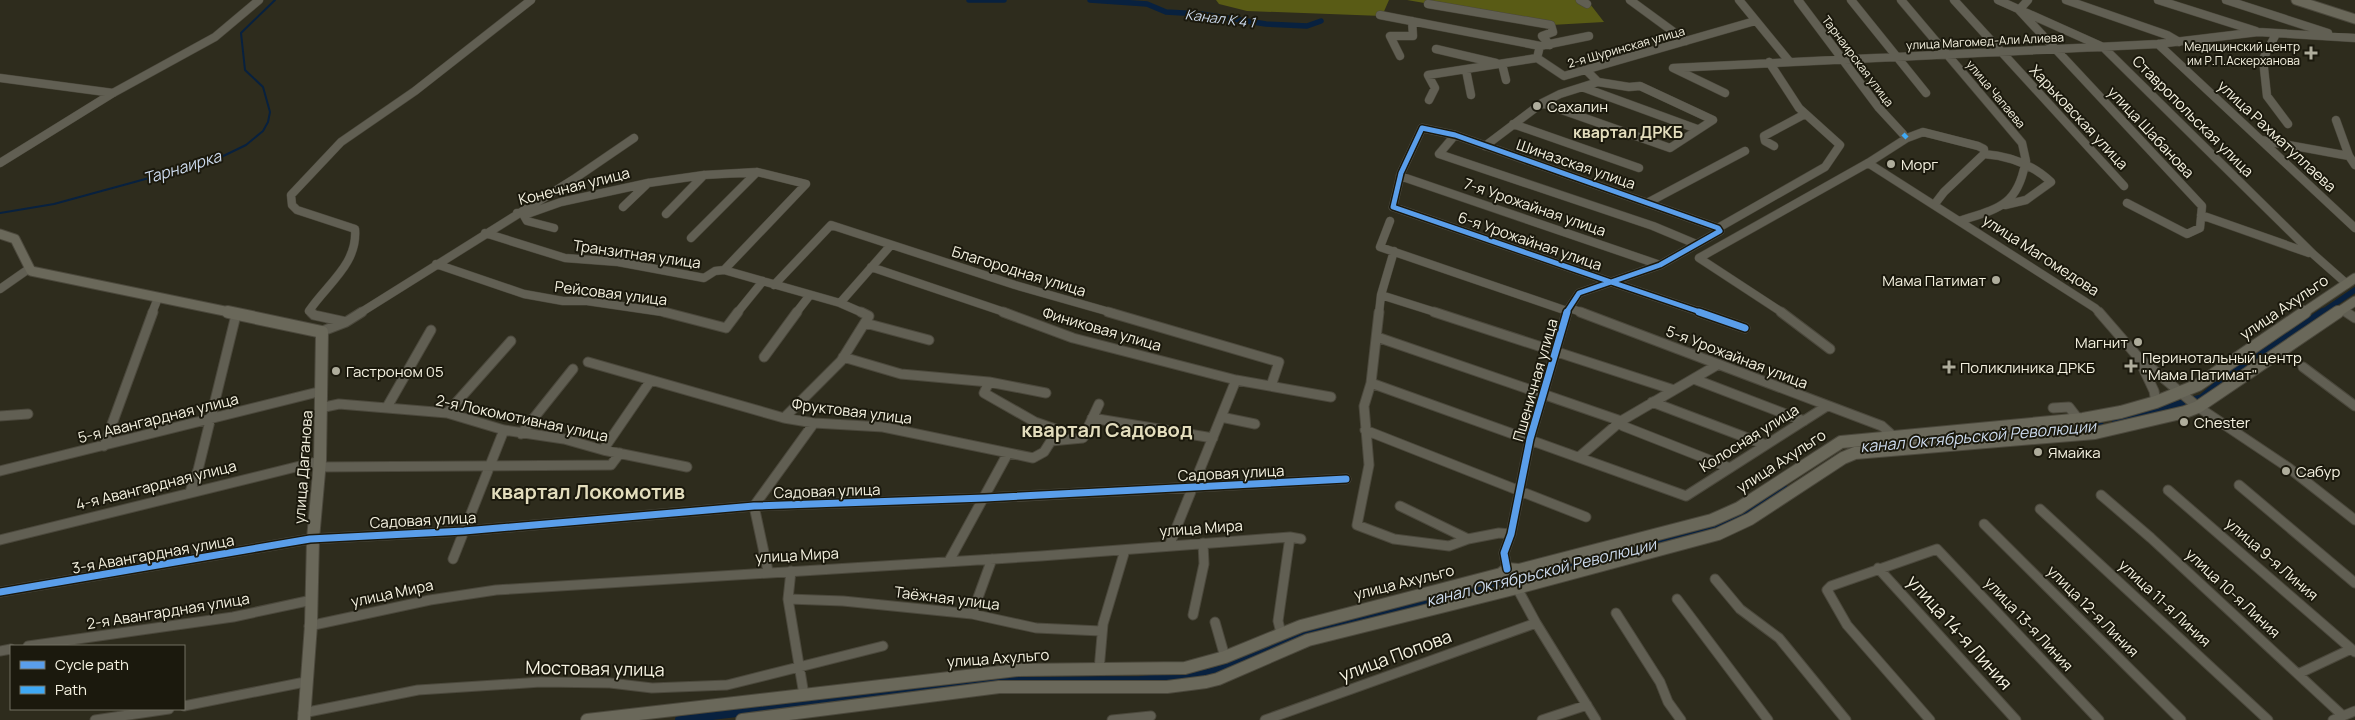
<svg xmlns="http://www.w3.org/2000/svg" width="2355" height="720" viewBox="0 0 2355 720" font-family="Manrope,sans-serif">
	<rect width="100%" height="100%" fill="#2e2c1d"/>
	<path fill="#595b15" d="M1216,0H1389L1382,16L1247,11L1219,4Z
		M1407,0H1587L1604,22L1551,25Z"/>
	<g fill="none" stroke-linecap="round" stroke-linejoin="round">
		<path stroke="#08213f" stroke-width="2" d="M0,213L54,204L215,160L246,145L263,131L268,122L270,112L263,87L245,70L241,33L275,0"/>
		<path stroke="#08213f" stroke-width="5.5" d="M969,0H1004
			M1090,0L1147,4L1166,12L1201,14L1266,24L1307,26L1321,21
			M2321,313L2355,290"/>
		<path stroke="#08213f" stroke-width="8" d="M2116,422L2202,398L2222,381L2323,312
			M1969,436L2100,426
			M679,720L999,681L1140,680L1204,674L1225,668L1296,635L1713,528L1752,508L1783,487"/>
		<defs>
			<path id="minor-far1" d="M1580,0L1587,4
				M1630,0L1686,41
				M1739,0L1789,61
				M1798,0L1879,108L1903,134
				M1851,0L1926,93
				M1901,0L2022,143L2026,161
				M1954,0L2124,186
				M1998,0L2103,47L2313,254L2347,284
				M2028,0L2019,10L2202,206L2200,228L2187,234L2127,203
				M2066,0L2167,35L2179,42
				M2158,0L2256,31
				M2226,0L2328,33
				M1428,4L1551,25L1553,32L1542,36L1550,45
				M1380,15L1540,46
				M2276,34L2263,59L2267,96L2288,124
				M1589,36L1540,46L1537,58L1564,76L1755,21
				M2158,44L2355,228
				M1436,49L1496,63
				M1400,56L1390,36H1413L1412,21
				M1502,64L1506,80
				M1466,70L1471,95
				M0,78L113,93
				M1582,87L1697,129
				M1725,93L1673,68L2158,44L2258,32L2355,38
				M1429,100L1435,88L1428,75L1537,58
				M1542,103L1670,148L1713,120L1640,86L1629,87L1598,82
				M2336,120L2349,156L2355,165
				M1513,124L1639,168
				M1422,128L1455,135L1718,228L1720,231L1660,265L1611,282L1393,207L1401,173Z
				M1455,135L1439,154L1653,226L1696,244
				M2261,140L2349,156
				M1485,146L1542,103L1560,94L1598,82L1586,70
				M1774,146L1765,141L1764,136L1805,114
				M0,163L113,93L215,37L259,0
				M1868,163L2095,308L2100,313
				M1400,176L1660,265
				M1647,203L1745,151
				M1934,205L1944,192L1984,154
				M623,207L648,183
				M517,213H530L561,202L648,183L704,175L757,172L806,184L724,270
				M523,214L527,221L554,228
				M666,214L704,175
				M2201,215L2309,253
				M1390,221L1380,247L1567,311
				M1959,221C1996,209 2017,207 2025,164
				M1718,228L1825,167L1840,145L1799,108L1769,62
				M485,233L565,258L618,262L704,278L715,271L724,270L840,303L863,313
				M691,238L757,172
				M436,264L524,294L563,301H587L669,313
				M871,267L1007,313
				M1611,282L1703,313
				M774,285L831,225L1015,285L1113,313
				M0,289L30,268
				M1381,295L1438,313
				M840,303L891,245
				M1569,308L1584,313
				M2342,310L2348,313
				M152,313L158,298
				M312,313L309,311C327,284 358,264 355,229L297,210L292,205L291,195L341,142L415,91L531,0
				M360,313L574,179L634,138
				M737,313L763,281
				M796,313L810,295
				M1379,313L1381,295L1394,251
				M1566,313L1579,293L1611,282
				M1783,313L1699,258L1868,163L1907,138L1923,132L1978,146L1984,149V154C2010,156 2032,164 2051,182L2026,200L2005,205"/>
			<path id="minor" d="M311,312L314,315L346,322
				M664,312L726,328L738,312
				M1003,312L1073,338L1236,380L1331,397
				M1108,312L1279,362L1271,386
				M1379,312L1371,383L1364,406L1369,465L1357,525L1394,539L1449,546L1468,539L1499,533L1511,534
				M1434,312L1674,390
				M1580,312L1882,426L1892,435
				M1699,312L1745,328
				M1781,312L1830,349
				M2099,312L2138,357L2198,407L2289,468L2355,520
				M2346,312L2355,318
				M865,323L929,340
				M320,332L346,322L362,312
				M1377,337L1621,421L1623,426L1730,468
				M764,357L797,312
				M843,357L901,374L989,382L1046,393
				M2138,357L2154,391L2156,402
				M588,362L784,418L814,423L883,427L1033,458L1044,452L1058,430L1035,422L984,393L989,382
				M2303,367L2355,406
				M1694,379L1804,421
				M1371,383L1686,496L1827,406
				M1652,402L1766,445
				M387,407L431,330
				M320,408L339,404L447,413L504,430L564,439L603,450L687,467
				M2053,408L2069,407L2079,420
				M447,413L511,341
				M0,416L28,414
				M1221,417L1255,424
				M784,418L841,361L869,316L861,312
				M1092,418L1213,438
				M1365,430L1586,517
				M521,434L573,369
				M1051,441L1083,438L1099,404
				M104,446L153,312
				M603,450L651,380
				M1579,457L1621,421L1717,365
				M317,467L611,465L620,453
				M0,471L322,391
				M2239,485L2355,583
				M2168,490L2355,652
				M190,492L198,470L236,315
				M2101,495L2151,538L2342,715
				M1400,506L1468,539
				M2040,509L2268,720
				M1984,524L2181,720
				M0,540L320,461
				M1169,546L1236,380
				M453,559L504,430
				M949,561L1008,453
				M1878,568L2016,720
				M1507,569L1504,553L1511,534L1530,439L1567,312
				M768,571L754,506L814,423
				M791,571L788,599L804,695
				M1715,579L1740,609L1779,638L1846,720
				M1517,588L1536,623L1596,720
				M0,592L310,539L464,531L754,506L985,498L1346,479
				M788,599L843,601L972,614L1036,628L1101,631
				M1677,599L1768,720
				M1616,613L1660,682L1668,702L1681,720
				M972,614L992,559
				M1193,615L1204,564L1203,543
				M1215,622L1225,657
				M309,626L430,600L496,590L1041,556L1290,537L1301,539
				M1281,633L1278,621L1290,537
				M28,646L233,617L312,600
				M0,651L11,649
				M1099,670L1103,624L1125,550
				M2298,674L2351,649
				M184,706L305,682
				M303,713L418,690L541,682L610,683L652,688L727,685L883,646
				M95,720L169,709
				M1112,720L1151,716
				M1265,720L1536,623
				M1542,720L1587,705
				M1930,720L1847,625L1827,590L1831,586L1937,549L2099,720
				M2333,720L2355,711"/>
			<path id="major-far1" d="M2296,0L2355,19
				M0,234L15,239L31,271L234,313
				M2303,313L2355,278
				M2337,313L2355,301"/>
			<path id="major" d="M228,312L322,332L320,461L313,539L311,625L304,720
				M587,720L1018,670L1185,668L1225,657L1301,626L1501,574L1507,569L1519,570L1712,520L1739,508L1841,442L2083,419L2121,412L2156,402L2198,385L2305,312
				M742,720L999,687H1167L1206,682L1218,679L1308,640L1517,588L1718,534L1750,519L1843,458L1855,453L2095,433L2185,412L2198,407L2338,312"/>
		</defs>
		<use href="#minor-far1" stroke="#4b483c" stroke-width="9"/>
		<use href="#minor" stroke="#4b483c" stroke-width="11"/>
		<use href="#major-far1" stroke="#4b483c" stroke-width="11"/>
		<use href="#major" stroke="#4b483c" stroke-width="14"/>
		<use href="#minor-far1" stroke="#615f53" stroke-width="8"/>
		<use href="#minor" stroke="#615f53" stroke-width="9"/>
		<use href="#major-far1" stroke="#6a685a" stroke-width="9"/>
		<use href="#major" stroke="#6a685a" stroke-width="12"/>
		<path stroke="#3fa9f5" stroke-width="4.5" stroke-dasharray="9 4.5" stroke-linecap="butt" d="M1903,134L1907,138"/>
		<defs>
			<path id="cycleway-far1" d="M1422,128L1455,135L1718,228L1720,231L1660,265L1611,282L1393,207L1401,173Z
				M1611,282L1703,313
				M1566,313L1579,293L1611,282"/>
			<path id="cycleway" d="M1699,312L1745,328
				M1507,569L1504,553L1511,534L1530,439L1567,312
				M0,592L310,539L464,531L754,506L985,498L1346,479"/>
		</defs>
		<use href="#cycleway-far1" stroke="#1b190d" stroke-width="8"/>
		<use href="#cycleway" stroke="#1b190d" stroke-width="10"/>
		<use href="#cycleway-far1" stroke="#5a9eea" stroke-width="5"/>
		<use href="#cycleway" stroke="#5a9eea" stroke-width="7"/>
	</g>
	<g fill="#afad9c" stroke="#1b190d" stroke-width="2">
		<path d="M2308.5 45.5h5v5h5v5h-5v5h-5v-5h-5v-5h5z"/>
		<circle cx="1537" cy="106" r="5"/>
		<circle cx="1891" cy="164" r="5"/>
		<circle cx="1996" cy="280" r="5"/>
		<circle cx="2138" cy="342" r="5"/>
		<path d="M2128.5 358.5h5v5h5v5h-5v5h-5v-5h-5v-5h5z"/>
		<path d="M1946.5 359.5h5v5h5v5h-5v5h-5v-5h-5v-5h5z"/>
		<circle cx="336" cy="371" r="5"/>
		<circle cx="2184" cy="422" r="5"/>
		<circle cx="2038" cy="452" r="5"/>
		<circle cx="2286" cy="471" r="5"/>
	</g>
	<g text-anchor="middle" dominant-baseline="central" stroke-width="4" stroke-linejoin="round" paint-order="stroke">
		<g font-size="12" fill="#f5f2e1" stroke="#1b190d">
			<text transform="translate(1985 41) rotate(-3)">улица Магомед-Али Алиева</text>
			<text transform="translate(1626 47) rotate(-16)">2-я Шуринская улица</text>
			<text transform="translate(1858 61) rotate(53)">Тарнаирская улица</text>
			<text transform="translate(1996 94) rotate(50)">улица Чапаева</text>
		</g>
		<g font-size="12" fill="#f5f2e1" stroke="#1b190d" text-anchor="end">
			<text x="2300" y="46">Медицинский центр<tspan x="2300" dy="14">им Р.П.Аскерханова</tspan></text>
		</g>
		<g font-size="14" font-style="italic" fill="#cddbee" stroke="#1b190d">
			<text transform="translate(1220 18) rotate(7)">Канал К 4 1</text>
		</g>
		<g font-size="15" fill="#f5f2e1" stroke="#1b190d" text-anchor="start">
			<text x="1547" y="106">Сахалин</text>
			<text x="1901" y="164">Морг</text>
			<text x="1986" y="280" text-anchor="end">Мама Патимат</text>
			<text x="2128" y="342" text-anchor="end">Магнит</text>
			<text x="2142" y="357">Перинотальный центр<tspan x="2142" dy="17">"Мама Патимат"</tspan></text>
			<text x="1960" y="367">Поликлиника ДРКБ</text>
			<text x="346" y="371">Гастроном 05</text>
			<text x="2194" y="422">Chester</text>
			<text x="2048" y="452">Ямайка</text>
			<text x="2296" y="471">Сабур</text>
		</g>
		<g font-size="15" fill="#f5f2e1" stroke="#1b190d">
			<text transform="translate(2193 116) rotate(45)">Ставропольская улица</text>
			<text transform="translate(2079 117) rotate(47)">Харьковская улица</text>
			<text transform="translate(2151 132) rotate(47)">улица Шабанова</text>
			<text transform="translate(2277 136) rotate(43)">улица Рахматуллаева</text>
			<text transform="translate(1576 164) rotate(19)">Шиназская улица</text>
			<text transform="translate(574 186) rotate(-14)">Конечная улица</text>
			<text transform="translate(1535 207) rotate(19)">7-я Урожайная улица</text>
			<text transform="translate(1530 241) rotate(19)">6-я Урожайная улица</text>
			<text transform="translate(637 254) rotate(8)">Транзитная улица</text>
			<text transform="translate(2041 255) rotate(33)">улица Магомедова</text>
			<text transform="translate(1019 271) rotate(17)">Благородная улица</text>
			<text transform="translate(611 293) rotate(7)">Рейсовая улица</text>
			<text transform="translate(2284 307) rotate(-34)">улица Ахульго</text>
			<text transform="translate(1102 329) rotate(16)">Финиковая улица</text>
			<text transform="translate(1737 357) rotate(21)">5-я Урожайная улица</text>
			<text transform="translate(1535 380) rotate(-74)">Пшеничная улица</text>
			<text transform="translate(852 411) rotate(7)">Фруктовая улица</text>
			<text transform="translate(158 418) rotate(-14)">5-я Авангардная улица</text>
			<text transform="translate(522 418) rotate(12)">2-я Локомотивная улица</text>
			<text transform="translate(1749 438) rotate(-32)">Колосная улица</text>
			<text transform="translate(1781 461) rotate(-33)">улица Ахульго</text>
			<text transform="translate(303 467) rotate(-86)">улица Даганова</text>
			<text transform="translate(1231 473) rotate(-3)">Садовая улица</text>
			<text transform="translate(156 485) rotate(-14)">4-я Авангардная улица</text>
			<text transform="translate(827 491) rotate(-2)">Садовая улица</text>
			<text transform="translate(423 520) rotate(-3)">Садовая улица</text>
			<text transform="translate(1201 528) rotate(-4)">улица Мира</text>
			<text transform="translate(153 554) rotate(-10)">3-я Авангардная улица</text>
			<text transform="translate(797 555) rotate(-3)">улица Мира</text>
			<text transform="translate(2272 559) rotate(41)">улица 9-я Линия</text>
			<text transform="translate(1404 582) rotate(-14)">улица Ахульго</text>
			<text transform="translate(392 593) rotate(-12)">улица Мира</text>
			<text transform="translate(2233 593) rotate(43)">улица 10-я Линия</text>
			<text transform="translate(947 598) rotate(7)">Таёжная улица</text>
			<text transform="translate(2165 603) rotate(43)">улица 11-я Линия</text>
			<text transform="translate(168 611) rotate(-9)">2-я Авангардная улица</text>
			<text transform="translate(2093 611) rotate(45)">улица 12-я Линия</text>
			<text transform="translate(2029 624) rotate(47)">улица 13-я Линия</text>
			<text transform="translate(998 658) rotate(-4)">улица Ахульго</text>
		</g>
		<g font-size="16" font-weight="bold" fill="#e3ddbd" stroke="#1b190d">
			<text x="1628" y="132">квартал ДРКБ</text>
		</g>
		<g font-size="16" font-style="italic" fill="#cddbee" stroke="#1b190d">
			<text transform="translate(182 167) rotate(-17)">Тарнаирка</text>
			<text transform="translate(1978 436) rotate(-5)">канал Октябрьской Революции</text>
			<text transform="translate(1541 572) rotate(-14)">канал Октябрьской Революции</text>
		</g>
		<g font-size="18" fill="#f5f2e1" stroke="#1b190d">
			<text transform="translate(1960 632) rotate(48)">улица 14-я Линия</text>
			<text transform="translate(1395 655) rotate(-20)">улица Попова</text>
			<text transform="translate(595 668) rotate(1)">Мостовая улица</text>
		</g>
		<g font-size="20" font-weight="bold" fill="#e3ddbd" stroke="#1b190d">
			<text x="1107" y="429">квартал Садовод</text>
			<text x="588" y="491">квартал Локомотив</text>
		</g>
	</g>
	<rect x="10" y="645" width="175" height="65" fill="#1b190d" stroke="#727062"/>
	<rect x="20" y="661" width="25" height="8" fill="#5a9eea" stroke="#727062"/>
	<text x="55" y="670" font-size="15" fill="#f5f2e1">Cycle path</text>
	<rect x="20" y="686" width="25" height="8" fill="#3fa9f5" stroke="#727062"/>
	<text x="55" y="695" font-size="15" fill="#f5f2e1">Path</text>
</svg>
